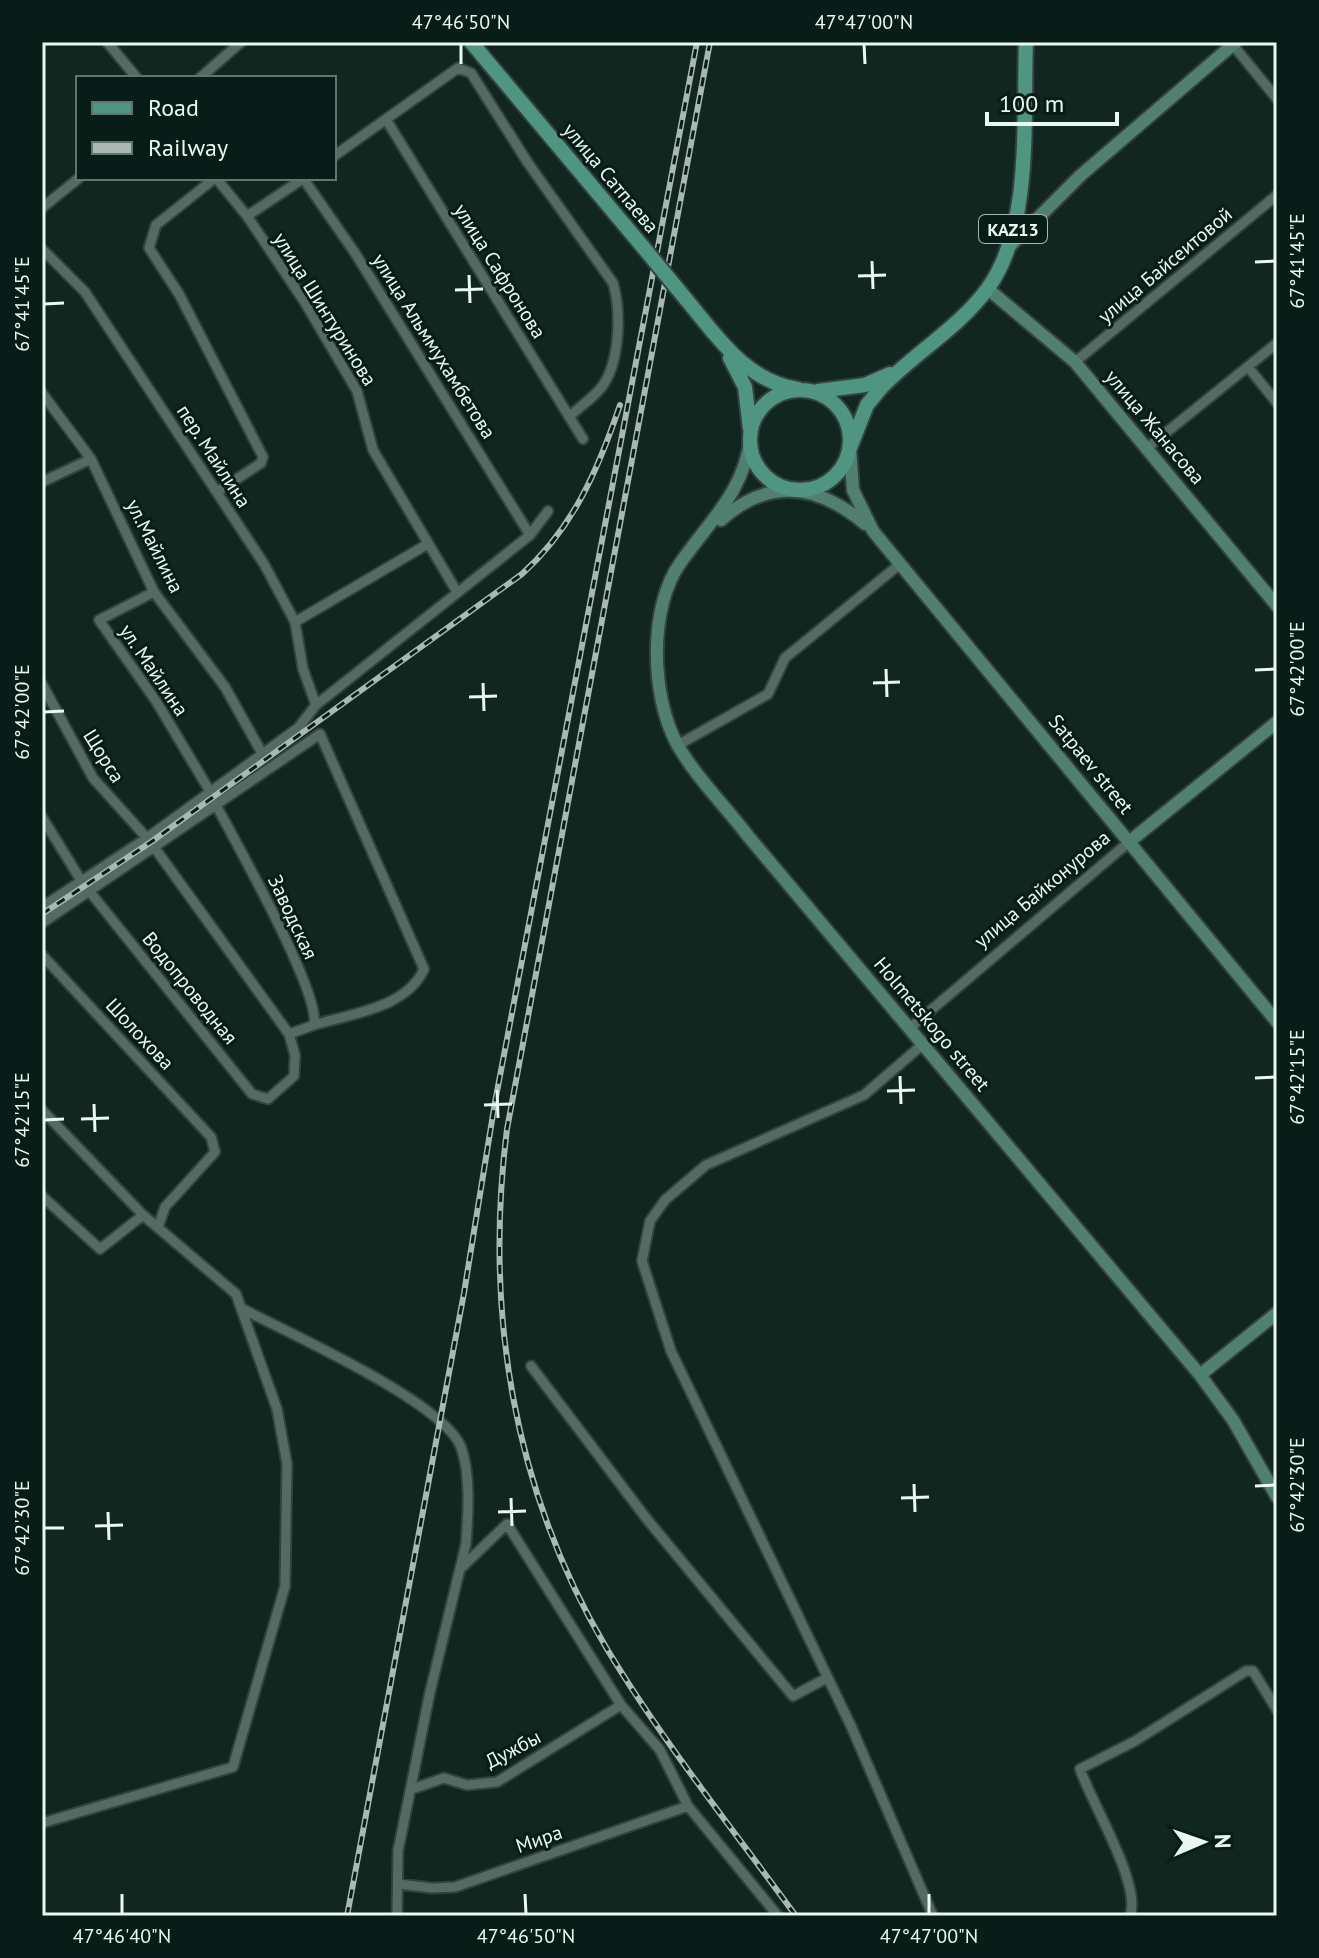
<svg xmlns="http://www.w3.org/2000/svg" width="1319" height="1958" viewBox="0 0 1319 1958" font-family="'PT Sans',sans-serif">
	<rect width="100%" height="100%" fill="#122620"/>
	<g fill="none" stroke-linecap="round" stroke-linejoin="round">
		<defs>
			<path id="street" d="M107,42L137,78
				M1233,45L1277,99
				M200,78L241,42
				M387,121L583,439
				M334,156L458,68L471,73L528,163L613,283C621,310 620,357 605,382C598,395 580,406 569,417
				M215,178L156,225L149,248L179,294L263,457L261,463L217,492
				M216,178L247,216L304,301L357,391L373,450L457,592
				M303,178L355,253L530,535
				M42,208L79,178
				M247,216L304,178
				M42,249L85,292L264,564L295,622L303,669L316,705
				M1075,362L1277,195
				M1248,367L1277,403
				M42,393L91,459L154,592L225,687L263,755
				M1147,448L1277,343
				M42,482L91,459
				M154,592L99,620L156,701L211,793
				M295,622L426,545
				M42,684L93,778L147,838
				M678,745L768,694L785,658L900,564
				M216,805C235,841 321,993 314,1025L289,1034
				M42,817L82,882
				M90,892L252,1094L268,1099L294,1076L295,1055L289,1034L154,847
				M42,907L147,838L298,728L316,705L530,535L548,511
				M42,923L320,734L424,969C407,1008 350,1014 314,1025
				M42,955L211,1137L215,1152L165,1207L158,1227
				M910,1028L1129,842
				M922,1045L864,1095L706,1165L665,1200L650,1221L642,1261L671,1351L851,1726L933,1916
				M42,1110L143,1215L236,1294L277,1409L287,1464L285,1586L233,1767L42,1823
				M42,1196L100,1249L143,1215
				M241,1308C288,1333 444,1402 461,1447C471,1475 468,1515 466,1544L430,1692L398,1851L397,1916
				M531,1366L646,1518L793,1696L827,1678
				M461,1568L507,1524L621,1705L660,1750L688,1806L778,1916
				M412,1789L444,1778L467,1785L497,1782L621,1705
				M399,1884L432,1888L455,1887L688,1806
				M1130,1916C1142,1885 1092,1804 1080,1769L1135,1741L1246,1671H1253L1277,1710"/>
			<path id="secondary" d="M1008,248L1081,175L1236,42
				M988,289L1075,362L1277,606
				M751,437C743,493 712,518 681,562C648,607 651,696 677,744C695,776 725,806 748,836L1200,1375L1233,1420L1277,1497
				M850,448L853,490L873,531L1277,1022
				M721,520C769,477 818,484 865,524
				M1129,842L1277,722
				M1200,1375L1277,1313"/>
			<path id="primary" d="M471,42L643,247
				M685,298C717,336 745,381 798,389
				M730,358L745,387L750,429
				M750 440a50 50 0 1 1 100 0a50 50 0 1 1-100 0Z
				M818,391L865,385L890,374
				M850,448L867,405L880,389C914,353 959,328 988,288C1033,226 1023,116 1026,42"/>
		</defs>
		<use href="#street" stroke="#34423d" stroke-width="13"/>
		<use href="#secondary" stroke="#34423d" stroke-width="16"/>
		<use href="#primary" stroke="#34423d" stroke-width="18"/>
		<use href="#street" stroke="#546b63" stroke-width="9"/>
		<use href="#secondary" stroke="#518072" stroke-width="12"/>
		<use href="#primary" stroke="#4f9582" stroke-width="14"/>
		<defs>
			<path id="rail" d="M710,42L507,1129C484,1310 513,1491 607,1649C663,1742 732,1828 796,1916
				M42,914L151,842L522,574C573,528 598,470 620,405
				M347,1916L464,1293L495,1102L697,42"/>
		</defs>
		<use href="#rail" stroke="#a9b8b3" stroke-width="6"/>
		<use href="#rail" stroke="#081d17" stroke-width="3" stroke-dasharray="9" stroke-linecap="butt"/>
		<defs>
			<path id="primary-bridge" d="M643,247L685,298"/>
		</defs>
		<use href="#primary-bridge" stroke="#34423d" stroke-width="18" stroke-linecap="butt"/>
		<use href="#primary-bridge" stroke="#4f9582" stroke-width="14"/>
	</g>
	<path fill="none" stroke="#ebf7f3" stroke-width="3" d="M461,44V64M864,44L865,64M872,261L873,289M1255,262L1275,261M469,275L470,303M858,276L886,275M455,290L483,289M44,304L64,303M886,669L887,697M1255,670L1275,669M483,683L484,711M873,683L900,682M469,697L497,696M44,712L64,711M900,1076L901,1104M1255,1078L1275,1077M497,1090L498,1118M887,1091L915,1090M94,1104L95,1132M484,1105L512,1104M81,1119L109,1118M44,1120L64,1119M914,1484L915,1512M1255,1486L1275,1485M511,1498L512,1526M901,1498L929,1497M108,1512L109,1540M498,1512L526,1511M95,1526L123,1525M44,1528H64M122,1894V1914M525,1894L526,1914M929,1894V1914"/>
	<g text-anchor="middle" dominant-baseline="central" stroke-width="6" stroke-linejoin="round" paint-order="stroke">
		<rect fill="#081d17" stroke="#a7b6b1" stroke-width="2" x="979" y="215" width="68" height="28" rx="6"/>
		<g font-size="18" font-weight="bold" fill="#ebf7f3">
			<text x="1013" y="229">KAZ13</text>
		</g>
		<g font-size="20" fill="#ebf7f3" stroke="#081d17">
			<text transform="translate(611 178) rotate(50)">улица Сатпаева</text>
			<text transform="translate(1165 265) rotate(-40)">улица Байсеитовой</text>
			<text transform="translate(500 271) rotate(58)">улица Сафронова</text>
			<text transform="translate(325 309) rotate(58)">улица Шинтуринова</text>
			<text transform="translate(434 346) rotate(58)">улица Альммухамбетова</text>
			<text transform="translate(1155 427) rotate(50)">улица Жанасова</text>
			<text transform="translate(214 456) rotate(57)">пер. Майлина</text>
			<text transform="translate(155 546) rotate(63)">ул.Майлина</text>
			<text transform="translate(154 670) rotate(56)">ул. Майлина</text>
			<text transform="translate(104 756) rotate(58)">Щорса</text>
			<text transform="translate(1091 764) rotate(51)">Satpaev street</text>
			<text transform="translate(1042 889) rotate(-40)">улица Байконурова</text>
			<text transform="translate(293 917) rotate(65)">Заводская</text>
			<text transform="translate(190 988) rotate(51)">Водопроводная</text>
			<text transform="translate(932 1024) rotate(50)">Holmetskogo street</text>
			<text transform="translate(140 1034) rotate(47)">Шолохова</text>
			<text transform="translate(513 1749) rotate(-28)">Дужбы</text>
			<text transform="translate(539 1839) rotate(-19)">Мира</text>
		</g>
	</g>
	<rect width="1319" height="1958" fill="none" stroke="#081d17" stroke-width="88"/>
	<rect x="76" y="76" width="260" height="104" fill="#081d17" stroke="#63746f" stroke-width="2"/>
	<rect x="92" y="102" width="40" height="12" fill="#4f9582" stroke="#63746f" stroke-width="2"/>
	<text x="148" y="116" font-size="24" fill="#ebf7f3">Road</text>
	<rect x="92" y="142" width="40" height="12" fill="#a9b8b3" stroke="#63746f" stroke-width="2"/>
	<text x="148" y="156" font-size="24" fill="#ebf7f3">Railway</text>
	<g transform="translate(1203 1842) rotate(88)" stroke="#081d17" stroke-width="6" paint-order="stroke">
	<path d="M0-6L14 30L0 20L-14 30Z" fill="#ebf7f3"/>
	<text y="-12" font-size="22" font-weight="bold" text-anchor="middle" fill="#ebf7f3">N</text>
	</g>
	<path d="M987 112v12h130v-12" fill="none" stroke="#ebf7f3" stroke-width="4"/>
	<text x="999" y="112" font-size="24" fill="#ebf7f3" stroke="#081d17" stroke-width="6" paint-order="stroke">100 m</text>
	<rect x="44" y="44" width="1231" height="1870" fill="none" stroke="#ebf7f3" stroke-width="3"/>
	<g font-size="20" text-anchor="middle" fill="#ebf7f3">
		<text x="461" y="29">47°46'50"N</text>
		<text x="864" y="29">47°47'00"N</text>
		<text transform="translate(1297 261) rotate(-90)" y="7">67°41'45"E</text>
		<text transform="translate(22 304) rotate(-90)" y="7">67°41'45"E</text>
		<text transform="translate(1297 669) rotate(-90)" y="7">67°42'00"E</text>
		<text transform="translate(22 712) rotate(-90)" y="7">67°42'00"E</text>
		<text transform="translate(1297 1077) rotate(-90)" y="7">67°42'15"E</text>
		<text transform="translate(22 1120) rotate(-90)" y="7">67°42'15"E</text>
		<text transform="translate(1297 1485) rotate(-90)" y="7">67°42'30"E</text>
		<text transform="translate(22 1528) rotate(-90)" y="7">67°42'30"E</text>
		<text x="122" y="1943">47°46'40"N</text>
		<text x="526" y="1943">47°46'50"N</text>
		<text x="929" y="1943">47°47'00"N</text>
	</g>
</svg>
